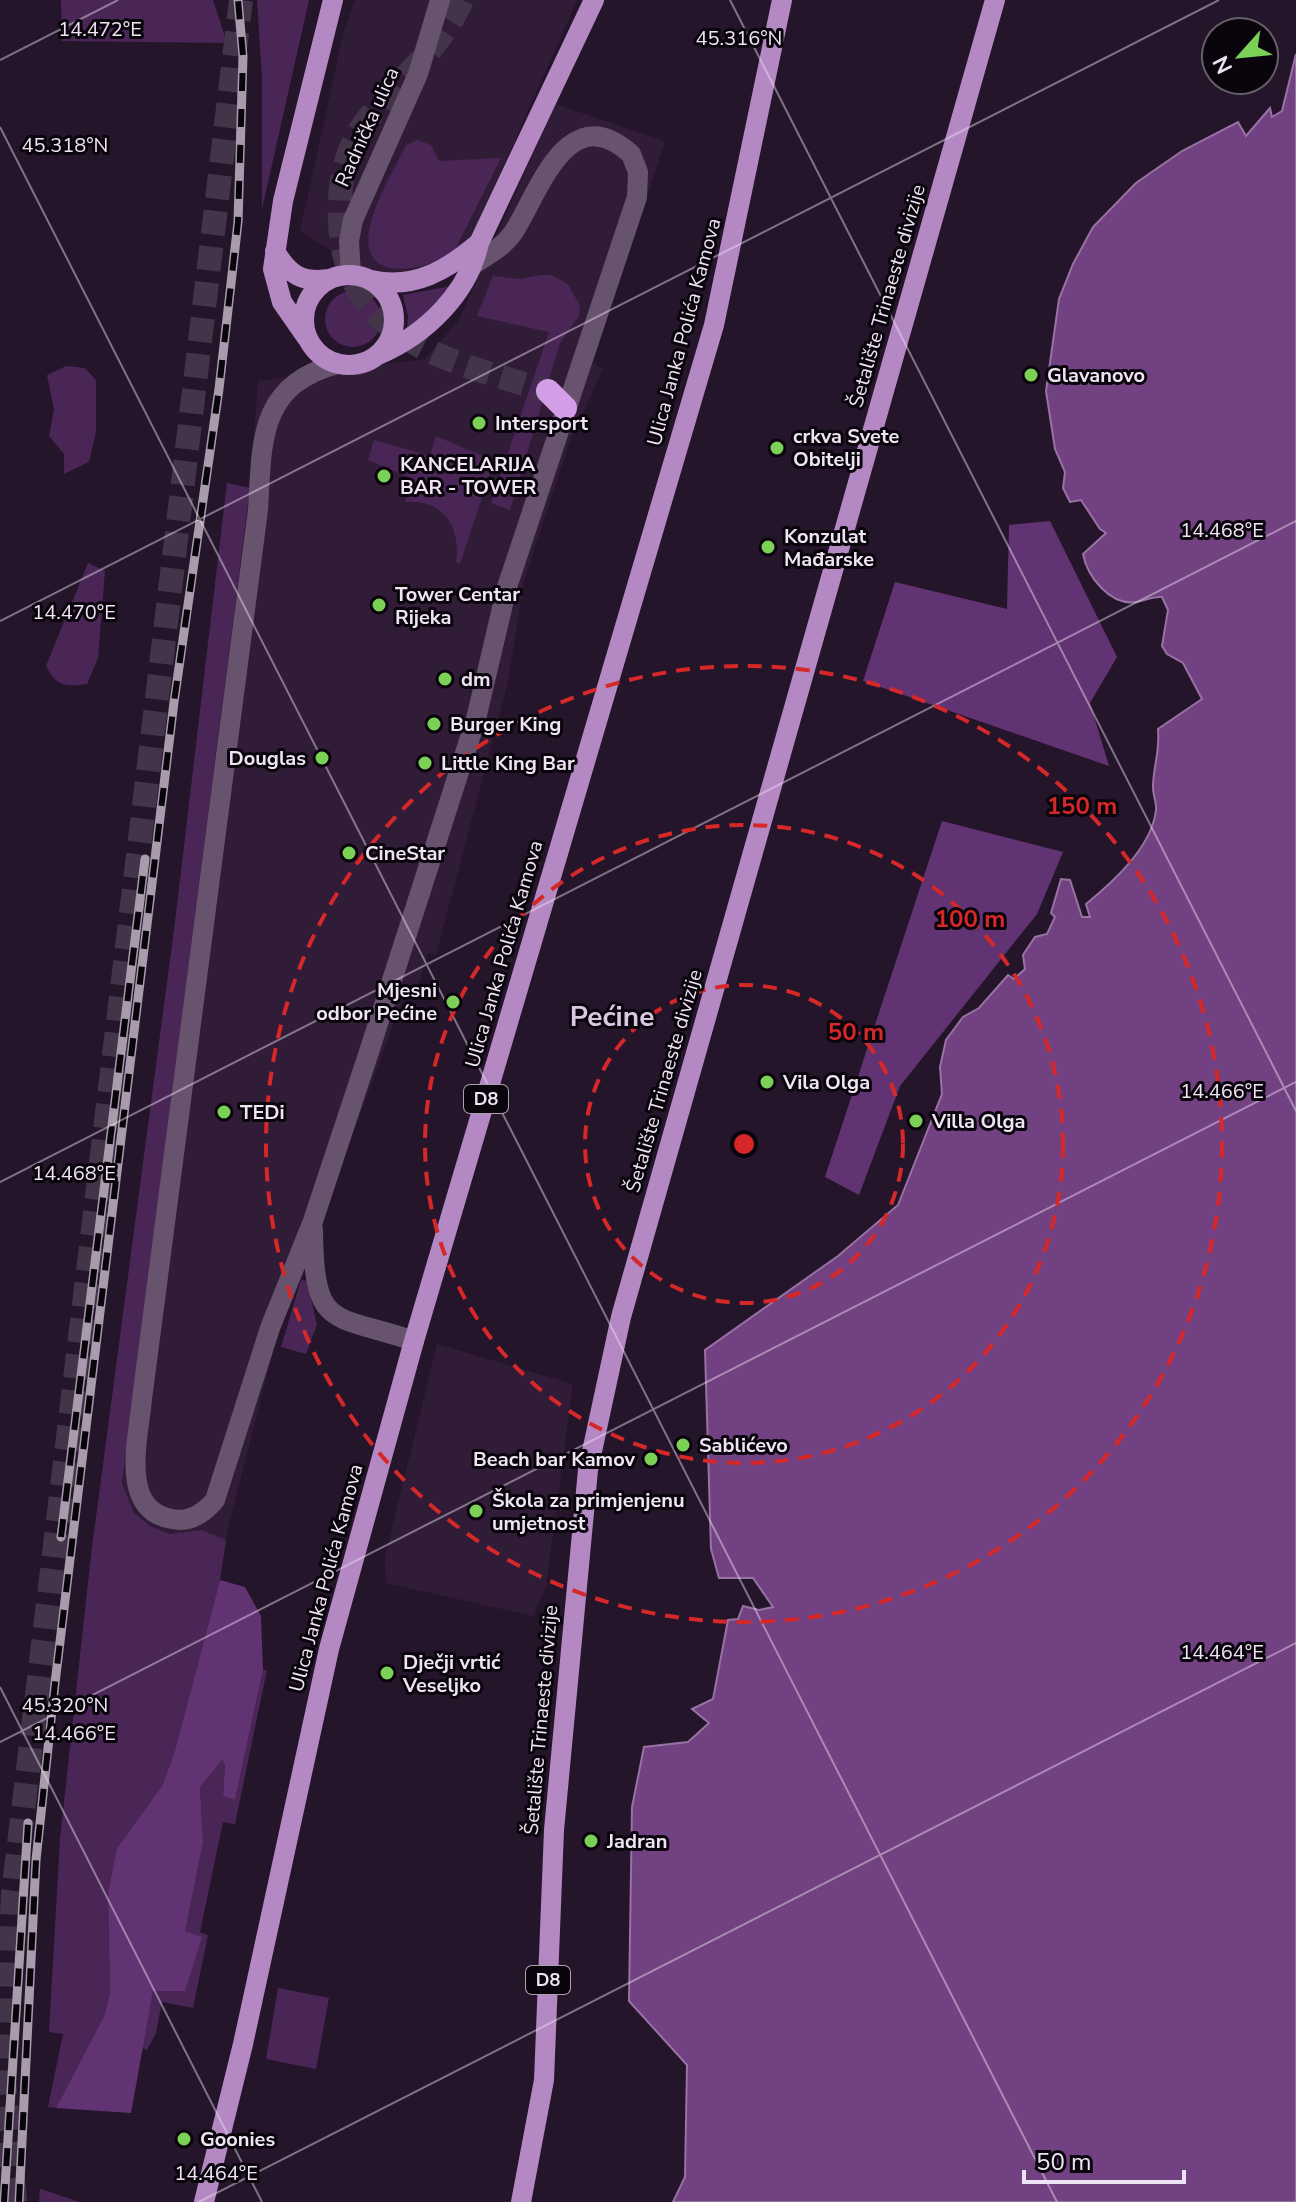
<svg xmlns="http://www.w3.org/2000/svg" width="1296" height="2202" viewBox="0 0 1296 2202" font-family="'Nunito Sans',sans-serif">
	<rect width="100%" height="100%" fill="#25152b"/>
	<path fill="#311c38" d="M355,0H577L469,244L410,278L369,273L300,231L344,31Z
		M555,104L665,141L593,363L603,369L569,443L524,581L508,682L436,955L428,953L414,999L403,998L275,1344L225,1540L202,1530L170,1534L150,1526L134,1513L122,1483L250,488L258,381L425,359L459,320Z
		M437,1344L573,1384L546,1587L533,1616L386,1583L385,1557Z"/>
	<path fill="#4a2656" d="M61,0H213L227,43L62,41Z
		M257,0H309L262,209V78Z
		M417,140L431,145L439,161L501,158L453,254C422,271 357,285 370,226C376,199 394,170 406,145Z
		M541,275H551L568,284L580,306L579,316L560,343L510,510L491,503L549,332L477,316L493,276L520,279Z
		M451,286L437,305L407,333L408,316L403,295Z
		M325 319a28 28 0 1 1 56 0a28 28 0 1 1-56 0Z
		M66,366L85,368L96,380V432L89,462L64,474V454L49,436L54,410L47,375Z
		M436,436L494,461L460,564L456,562C461,526 443,499 405,502L412,479L368,460L374,440L430,456Z
		M227,483L250,488L122,1483L134,1513L150,1526L170,1534L202,1530L226,1540L220,1580L174,1754L162,1786L117,1848L108,1892L110,1994L104,2016L56,2108L48,2107L63,2034L49,2032L60,1839L91,1555L175,922Z
		M88,563L105,571L98,658L87,684C65,687 57,687 46,666Z
		M301,1280L307,1281L317,1325L306,1354L281,1347Z
		M263,1670H267L235,1824L223,1822L200,1932L208,1935L193,2008L162,2002L156,2033L147,2050L142,2048L153,1991L201,1937L184,1931L203,1842L200,1787L222,1759L225,1765L223,1796L235,1800Z
		M278,1988L329,1998L316,2069L266,2059Z
		M40,2189L44,2190L79,2202H39Z"/>
	<path fill="#623372" d="M1050,521L1117,657L1090,703L1109,766L863,681L895,582L1007,609L1009,525Z
		M942,821L1063,852L1037,914L900,1086L859,1195L825,1177Z
		M220,1580L245,1587L261,1616L263,1670L235,1800L223,1796L225,1765L222,1760L200,1787L203,1842L185,1931L202,1937L185,1991H153L131,2113L56,2108L104,2016L110,1994L108,1892L117,1848L162,1786L174,1754Z"/>
	<path fill="#714181" stroke="#9772a3" stroke-width="2" d="M1296,54V2202H673L685,2177L687,2065L629,2001L632,1807L644,1747L688,1742L709,1723L692,1709L713,1699L728,1620L738,1619L743,1606L759,1610L773,1607L753,1578H719L711,1549L705,1350L838,1256L898,1205L942,1094L940,1067L946,1040L963,1017L979,1008L1008,975L1014,979L1025,969L1023,955L1035,937L1047,934L1055,917L1051,913L1061,879L1070,880L1082,917H1090L1086,904C1113,882 1152,847 1156,810C1157,802 1152,793 1153,785C1154,763 1160,752 1158,729L1202,699L1183,663L1167,654L1162,646L1168,610L1162,597C1151,596 1146,601 1136,602C1110,606 1087,576 1083,554L1106,533L1100,529L1081,500L1070,502L1063,488L1065,472L1055,449L1046,391L1059,299L1073,264L1093,227L1136,183L1182,151L1238,122L1246,136L1270,108L1272,117L1282,111Z"/>
	<g fill="none" stroke-linecap="round" stroke-linejoin="round">
		<path stroke="#433449" stroke-width="24" stroke-dasharray="24 12" stroke-linecap="butt" d="M462,0C440,51 396,80 364,124C344,152 338,189 340,222C345,342 453,362 548,391
			M15,2202L4,2080L13,1894L241,0"/>
		<path stroke="#68536f" stroke-width="20" d="M351,275L349,241L353,220L418,74L440,0
			M337,364C258,385 262,442 258,510L142,1399C139,1436 118,1510 172,1519C190,1523 204,1513 215,1500L270,1328L313,1221L367,1058L476,719L507,587L637,197L638,172L631,154C567,97 539,193 513,233C503,247 488,255 474,264
			M313,1229C314,1331 331,1313 414,1341"/>
		<path stroke="#b489c3" stroke-width="20" d="M275,251C289,275 302,283 330,279
			M304 320a45 45 0 1 1 90 0a45 45 0 1 1-90 0Z
			M371,280C414,290 447,270 479,243
			M307,338L282,302L273,269L283,201L333,0
			M378,355C425,335 468,294 479,243L594,0
			M204,2202L243,2044L329,1649L414,1341L714,325L782,0
			M521,2202L544,2080L554,1830L588,1470L621,1317L995,0"/>
		<path stroke="#d39ee5" stroke-width="24" d="M548,391L565,408"/>
		<defs>
			<path id="rail" d="M61,1537L145,859
				M4,2202L28,1823
				M19,2202L36,1860L55,1683L174,702L219,389L238,222L243,56L238,0"/>
		</defs>
		<use href="#rail" stroke="#a89bac" stroke-width="9"/>
		<use href="#rail" stroke="#0a050d" stroke-width="6" stroke-dasharray="18" stroke-linecap="butt"/>
	</g>
	<path fill="none" stroke="#efe4f3" stroke-width="2" stroke-opacity="0.45" d="M730,0L1296,1111M0,60L118,0M0,127L1057,2202M0,621L1219,0M0,1182L1296,521M0,1687L262,2202M0,1742L1296,1082M199,2202L1296,1643"/>
	<g fill="none" stroke="#d62828" stroke-width="4" stroke-dasharray="14 10">
		<circle cx="744" cy="1144" r="159"/>
		<circle cx="744" cy="1144" r="319"/>
		<circle cx="744" cy="1144" r="478"/>
	</g>
	<g fill="#7bd155" stroke="#0a050d" stroke-width="3">
		<circle cx="1031" cy="375" r="8"/>
		<circle cx="479" cy="423" r="8"/>
		<circle cx="777" cy="448" r="8"/>
		<circle cx="384" cy="476" r="8"/>
		<circle cx="768" cy="547" r="8"/>
		<circle cx="379" cy="605" r="8"/>
		<circle cx="445" cy="679" r="8"/>
		<circle cx="434" cy="724" r="8"/>
		<circle cx="322" cy="758" r="8"/>
		<circle cx="425" cy="763" r="8"/>
		<circle cx="349" cy="853" r="8"/>
		<circle cx="453" cy="1002" r="8"/>
		<circle cx="767" cy="1082" r="8"/>
		<circle cx="224" cy="1112" r="8"/>
		<circle cx="916" cy="1121" r="8"/>
		<circle cx="683" cy="1445" r="8"/>
		<circle cx="651" cy="1459" r="8"/>
		<circle cx="476" cy="1511" r="8"/>
		<circle cx="387" cy="1673" r="8"/>
		<circle cx="591" cy="1841" r="8"/>
		<circle cx="184" cy="2139" r="8"/>
	</g>
	<g text-anchor="middle" dominant-baseline="central" stroke-width="6" stroke-linejoin="round" paint-order="stroke">
		<g fill="#0a050d" stroke="#aaa1ae" stroke-width="2">
			<rect x="464" y="1085" width="44" height="28" rx="6"/>
			<rect x="526" y="1966" width="44" height="28" rx="6"/>
		</g>
		<g font-size="18" font-weight="bold" fill="#efe4f3">
			<text x="486" y="1099">D8</text>
			<text x="548" y="1980">D8</text>
		</g>
		<g font-size="20" fill="#efe4f3" stroke="#0a050d">
			<text transform="translate(367 127) rotate(-66)">Radnička ulica</text>
			<text transform="translate(887 296) rotate(-74)">Šetalište Trinaeste divizije</text>
			<text transform="translate(684 332) rotate(-75)">Ulica Janka Polića Kamova</text>
			<text transform="translate(504 954) rotate(-74)">Ulica Janka Polića Kamova</text>
			<text transform="translate(664 1081) rotate(-74)">Šetalište Trinaeste divizije</text>
			<text transform="translate(326 1578) rotate(-75)">Ulica Janka Polića Kamova</text>
			<text transform="translate(541 1720) rotate(-85)">Šetalište Trinaeste divizije</text>
		</g>
		<g font-size="20" font-weight="bold" fill="#efe4f3" stroke="#0a050d" text-anchor="start">
			<text x="1047" y="375">Glavanovo</text>
			<text x="495" y="423">Intersport</text>
			<text x="793" y="436">crkva Svete<tspan x="793" dy="23">Obitelji</tspan></text>
			<text x="400" y="464">KANCELARIJA<tspan x="400" dy="23">BAR - TOWER</tspan></text>
			<text x="784" y="536">Konzulat<tspan x="784" dy="23">Mađarske</tspan></text>
			<text x="395" y="594">Tower Centar<tspan x="395" dy="23">Rijeka</tspan></text>
			<text x="461" y="679">dm</text>
			<text x="450" y="724">Burger King</text>
			<text x="306" y="758" text-anchor="end">Douglas</text>
			<text x="441" y="763">Little King Bar</text>
			<text x="365" y="853">CineStar</text>
			<text x="437" y="990" text-anchor="end">Mjesni<tspan x="437" dy="23">odbor Pećine</tspan></text>
			<text x="783" y="1082">Vila Olga</text>
			<text x="240" y="1112">TEDi</text>
			<text x="932" y="1121">Villa Olga</text>
			<text x="699" y="1445">Sablićevo</text>
			<text x="635" y="1459" text-anchor="end">Beach bar Kamov</text>
			<text x="492" y="1500">Škola za primjenjenu<tspan x="492" dy="23">umjetnost</tspan></text>
			<text x="403" y="1662">Dječji vrtić<tspan x="403" dy="23">Veseljko</tspan></text>
			<text x="607" y="1841">Jadran</text>
			<text x="200" y="2139">Goonies</text>
		</g>
		<g font-size="28" font-weight="bold" fill="#dac5e2" stroke="#0a050d">
			<text x="612" y="1017">Pećine</text>
		</g>
	</g>
	<g font-size="20" text-anchor="middle" fill="#efe4f3" stroke="#0a050d" stroke-width="6" stroke-linejoin="round" paint-order="stroke">
		<text x="100" y="36">14.472°E</text>
		<text x="739" y="45">45.316°N</text>
		<text x="65" y="152">45.318°N</text>
		<text x="1222" y="537">14.468°E</text>
		<text x="74" y="619">14.470°E</text>
		<text x="1222" y="1098">14.466°E</text>
		<text x="74" y="1180">14.468°E</text>
		<text x="1222" y="1659">14.464°E</text>
		<text x="65" y="1712">45.320°N</text>
		<text x="74" y="1740">14.466°E</text>
		<text x="216" y="2180">14.464°E</text>
	</g>
	<circle cx="744" cy="1144" r="12" fill="#d62828" stroke="#0a050d" stroke-width="4"/>
	<g font-size="24" text-anchor="middle" font-weight="bold" fill="#d62828" stroke="#0a050d" stroke-width="6" stroke-linejoin="round" paint-order="stroke">
		<text x="1082" y="814">150 m</text>
		<text x="970" y="927">100 m</text>
		<text x="856" y="1040">50 m</text>
	</g>
	<g transform="translate(1240 56) rotate(243)"><circle r="38" fill="#0a050d" stroke="#665e69" stroke-width="2"/>
	<path d="M0-6L14 30L0 20L-14 30Z" fill="#7bd155"/>
	<text y="-12" font-size="22" font-weight="bold" text-anchor="middle" fill="#efe4f3">N</text>
	</g>
	<path d="M1024 2170v12h160v-12" fill="none" stroke="#efe4f3" stroke-width="4"/>
	<text x="1036" y="2170" font-size="24" fill="#efe4f3" stroke="#0a050d" stroke-width="6" paint-order="stroke">50 m</text>
</svg>
